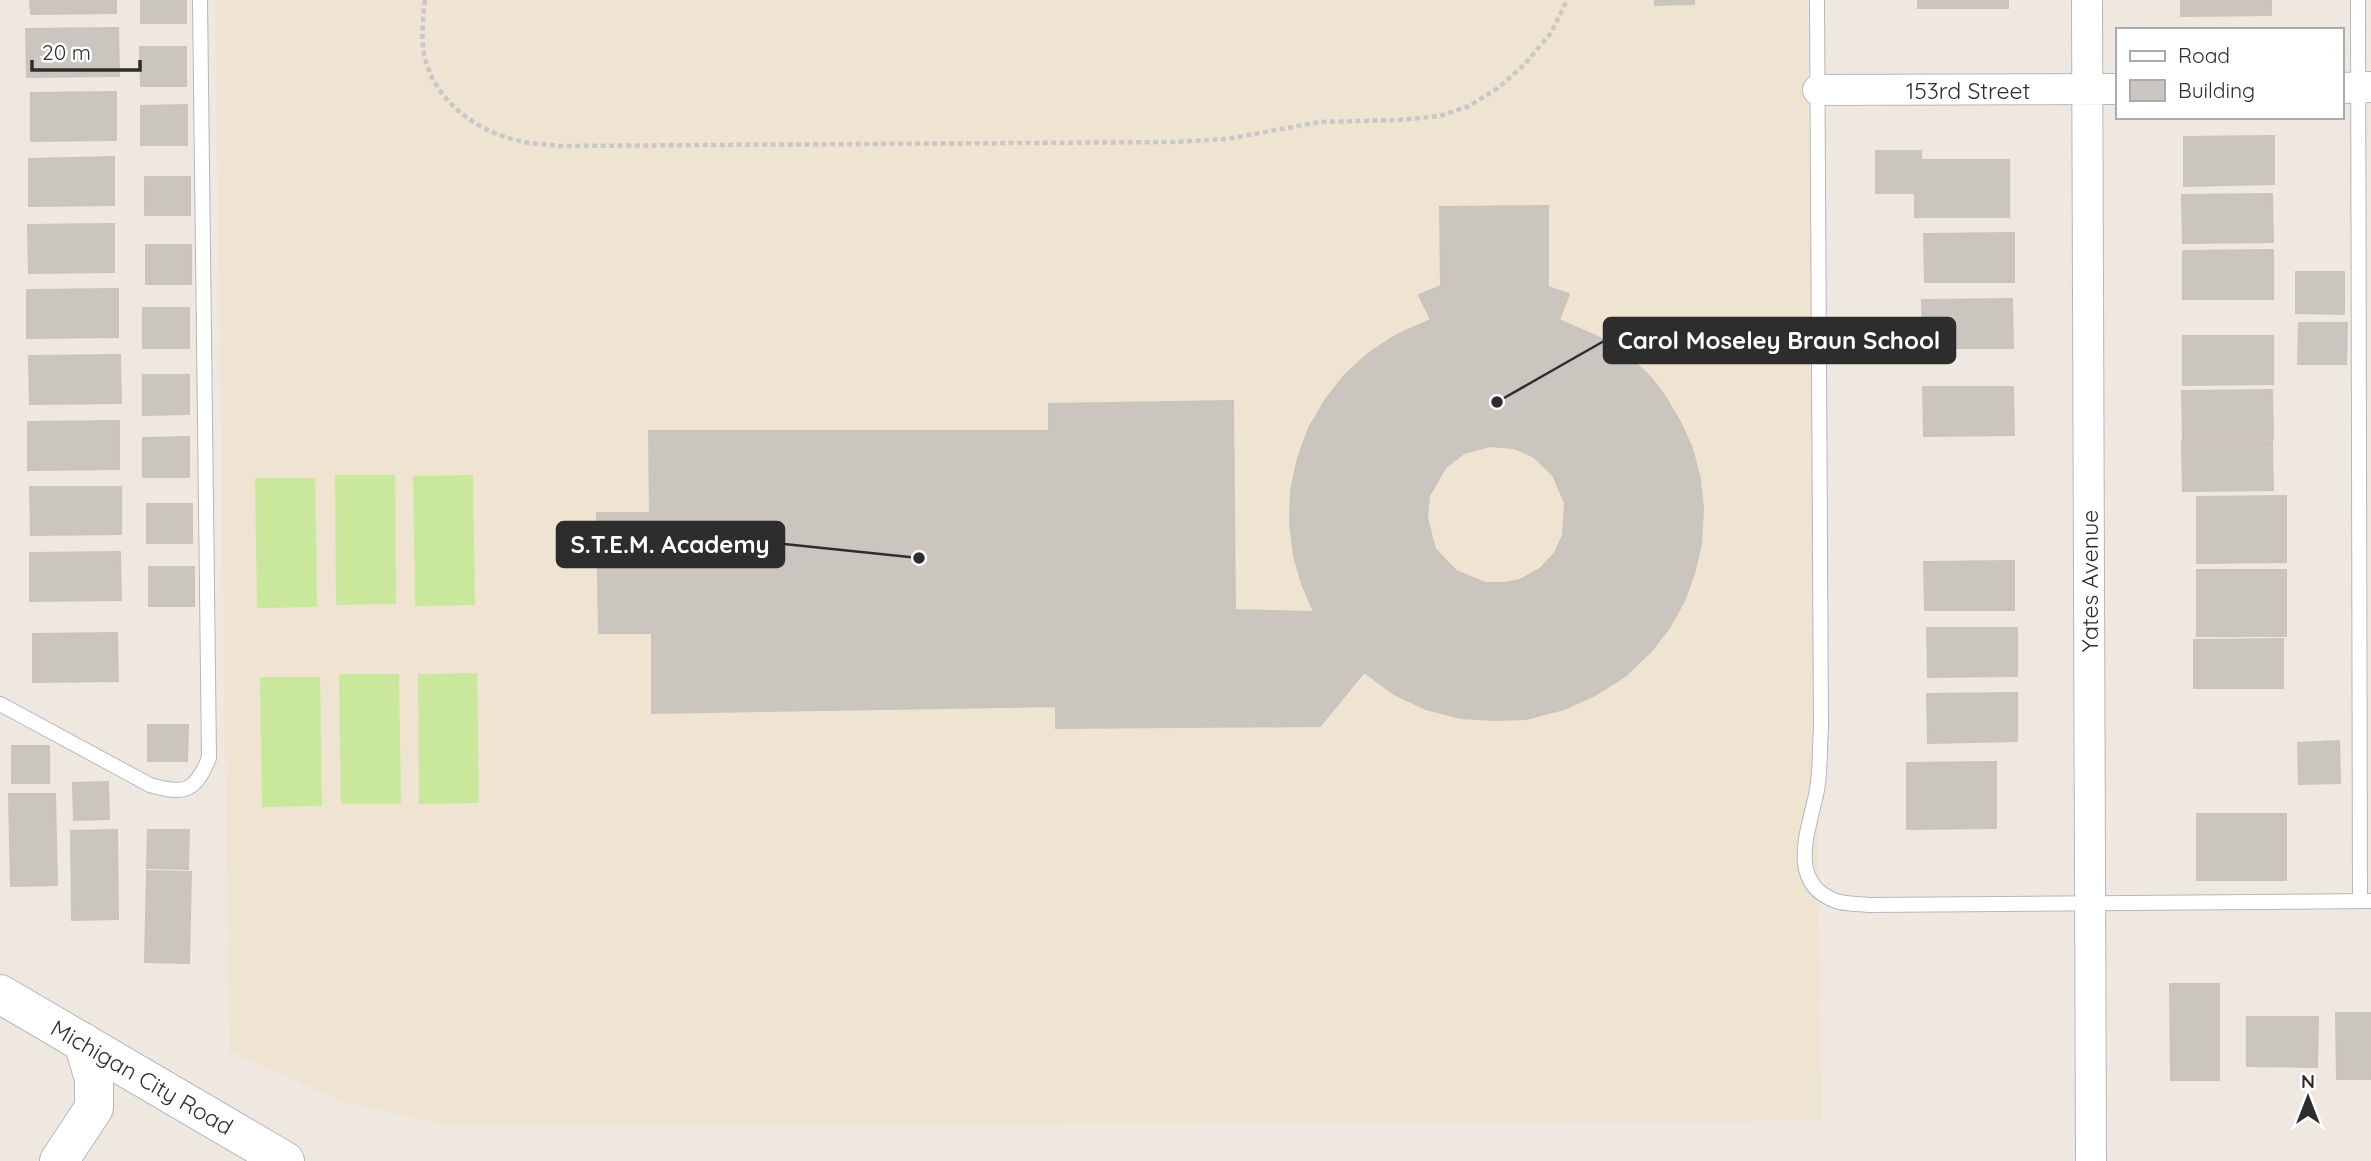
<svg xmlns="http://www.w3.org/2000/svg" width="2371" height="1161" viewBox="0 0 2371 1161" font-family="Quicksand,sans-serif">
	<rect width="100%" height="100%" fill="#eee8e1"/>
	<path fill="#eee4d1" d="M215,0H1807L1822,1121L507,1126L441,1124L343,1102L229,1051Z"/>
	<path fill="#c9e89c" d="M335,475H395L396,604L336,605Z
		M473,475L475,605L415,606L413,476Z
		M255,478H315L317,607L257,608Z
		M477,673L479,803L419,804L418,674Z
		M339,674H399L401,804H341Z
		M260,677H320L322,806L262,807Z"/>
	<path fill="#cac6bf" stroke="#cac4ba" stroke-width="2" fill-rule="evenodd" d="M30,0H116V13L31,14Z
		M141,0H186V23H141Z
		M1655,0H1694V4L1655,5Z
		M1918,0H2008V8H1918Z
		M2181,0H2271V15L2181,16Z
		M118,28L119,76L27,77L26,29Z
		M140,47H186V86H141Z
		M116,92V140L31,141V93Z
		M187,105V145H141V106Z
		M2274,136V184L2184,186V137Z
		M1876,151H1921V160H2009V217H1915V193H1876Z
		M114,157V205L29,206V159Z
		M145,177H190V215H145Z
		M2272,194L2273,242L2183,243L2182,195Z
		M1548,206V287L1569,294L1559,320L1605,340L1630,358L1651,378L1666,398L1680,422L1692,448L1700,479L1703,509L1701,544L1694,574L1684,601L1669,628L1651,651L1625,676L1595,695L1564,709L1526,719L1495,720L1461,718L1426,709L1394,694L1364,672L1320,726L1056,728V706L652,713V633H599L597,513H650L649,431H1049V404L1233,401L1235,610L1314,612L1302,584L1294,556L1290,523L1291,490L1298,458L1309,428L1326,399L1345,375L1369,353L1397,335L1431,320L1419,295L1441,286L1440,207ZM1490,446L1514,448L1533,456L1553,475L1565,503L1563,535L1555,553L1540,569L1520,580L1505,583H1485L1456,571L1435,549L1427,518L1429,496L1445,468L1464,453Z
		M114,224V272L29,273L28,225Z
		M2014,233V282H1925L1924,234Z
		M146,245H191V284H146Z
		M2273,250V299H2183V251Z
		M2296,272H2344V314L2296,313Z
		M118,289V337L27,338V290Z
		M2012,299L2013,348H1923L1922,300Z
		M143,308H189V348H143Z
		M2299,323H2347L2346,364H2298Z
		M2183,336H2273V384L2183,385Z
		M120,355L121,403L30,404L29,356Z
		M143,375H189V414L143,415Z
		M1923,387H2013L2014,435L1924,436Z
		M2272,390L2273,439L2183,440L2182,391Z
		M119,421V469L28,470V422Z
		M189,437V477H143V438Z
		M2272,441L2273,490L2183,491L2182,442Z
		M30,487H121V534L31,535Z
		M2286,496V562L2197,563V497Z
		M147,504H192V543H147Z
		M120,552L121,600L30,601V553Z
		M2014,561V610H1925L1924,562Z
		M149,567H194V606H149Z
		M2197,570H2286V636H2197Z
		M1927,628H2017V676L1928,677Z
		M117,633L118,681L33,682V634Z
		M2283,639V688H2194V640Z
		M2017,693V741L1928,743L1927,694Z
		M148,725H188L187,761H148Z
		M2339,741L2340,783L2299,784L2298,743Z
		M12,746H49V783H12Z
		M1996,762V828L1907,829V763Z
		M108,782L109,819L74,820L73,783Z
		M9,794H55L57,885L11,886Z
		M2197,814H2286V880H2197Z
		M117,830L118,919L72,920L71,831Z
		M148,830H189L188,869L147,868Z
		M147,871L191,872L189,963L145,962Z
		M2170,984H2219V1080H2171Z
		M2336,1013H2371V1079H2337Z
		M2247,1017H2318L2317,1067L2247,1066Z"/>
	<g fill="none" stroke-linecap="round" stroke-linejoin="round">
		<defs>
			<path id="lane" d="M1817,0L1821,729C1819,751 1821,774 1816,795C1808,832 1787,883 1836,901C1846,904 1858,904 1868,905L2371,901
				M2358,0L2360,901
				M0,704L150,785C185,795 195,792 209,758L200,0"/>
			<path id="street" d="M2087,0L2091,1161
				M2341,88L2371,87
				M1818,90L2117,89"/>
			<path id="secondary" d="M0,994L285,1161
				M59,1161L94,1108V1079L83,1042"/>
		</defs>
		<use href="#lane" stroke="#b4b7c0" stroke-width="16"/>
		<use href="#street" stroke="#b4b7c0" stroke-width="32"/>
		<use href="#secondary" stroke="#b4b7c0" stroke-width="40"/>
		<path stroke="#c8c8c8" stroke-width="4.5" stroke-dasharray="5 3.5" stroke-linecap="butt" d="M425,0C423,18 421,36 424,54C433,100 477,132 520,141C532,144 546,144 558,146L1175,142L1227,139L1320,122L1399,120L1440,116L1469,106L1498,88L1524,65L1551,33L1567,0"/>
		<use href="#lane" stroke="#fff" stroke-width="14"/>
		<use href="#street" stroke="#fff" stroke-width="30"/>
		<use href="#secondary" stroke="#fff" stroke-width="38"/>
	</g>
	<g text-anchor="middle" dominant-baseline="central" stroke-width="7" stroke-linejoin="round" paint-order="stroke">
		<g font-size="23" fill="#2d2d2d" stroke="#fff">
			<text x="1968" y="90">153rd Street</text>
			<text transform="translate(2089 581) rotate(-90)">Yates Avenue</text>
			<text transform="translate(142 1077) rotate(30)">Michigan City Road</text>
		</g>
	</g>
	<path fill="none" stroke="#2d2d2d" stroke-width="2.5" d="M1497 402L1604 341M919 558L784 544"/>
	<g fill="#2d2d2d" stroke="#fff" stroke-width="2.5">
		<circle cx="1497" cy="402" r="7"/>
		<circle cx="919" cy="558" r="7"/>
	</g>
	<g fill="#2d2d2d" stroke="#2d2d2d" stroke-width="2.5">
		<rect x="1604" y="318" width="351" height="45" rx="7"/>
		<rect x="557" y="522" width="227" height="45" rx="7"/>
	</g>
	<g font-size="24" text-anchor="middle" font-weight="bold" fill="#fff">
		<text x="1779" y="349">Carol Moseley Braun School</text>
		<text x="670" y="553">S.T.E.M. Academy</text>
	</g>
	<rect x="2116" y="28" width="228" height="91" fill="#ffffff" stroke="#ababab" stroke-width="2"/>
	<rect x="2130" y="51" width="35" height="10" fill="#ffffff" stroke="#ababab" stroke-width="2"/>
	<text x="2178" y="63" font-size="21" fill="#2d2d2d">Road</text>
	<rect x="2130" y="80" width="35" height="21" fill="#cac6bf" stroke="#ababab" stroke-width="2"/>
	<text x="2178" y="98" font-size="21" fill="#2d2d2d">Building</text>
	<g transform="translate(2308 1098)" stroke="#ffffff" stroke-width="5" paint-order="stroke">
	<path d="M0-5L12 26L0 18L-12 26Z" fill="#2d2d2d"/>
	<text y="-10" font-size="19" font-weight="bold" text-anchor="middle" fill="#2d2d2d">N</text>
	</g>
	<path d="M32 60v10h108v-10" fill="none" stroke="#2d2d2d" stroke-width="3.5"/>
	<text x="42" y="60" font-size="21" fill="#2d2d2d" stroke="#ffffff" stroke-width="5" paint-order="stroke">20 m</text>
</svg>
